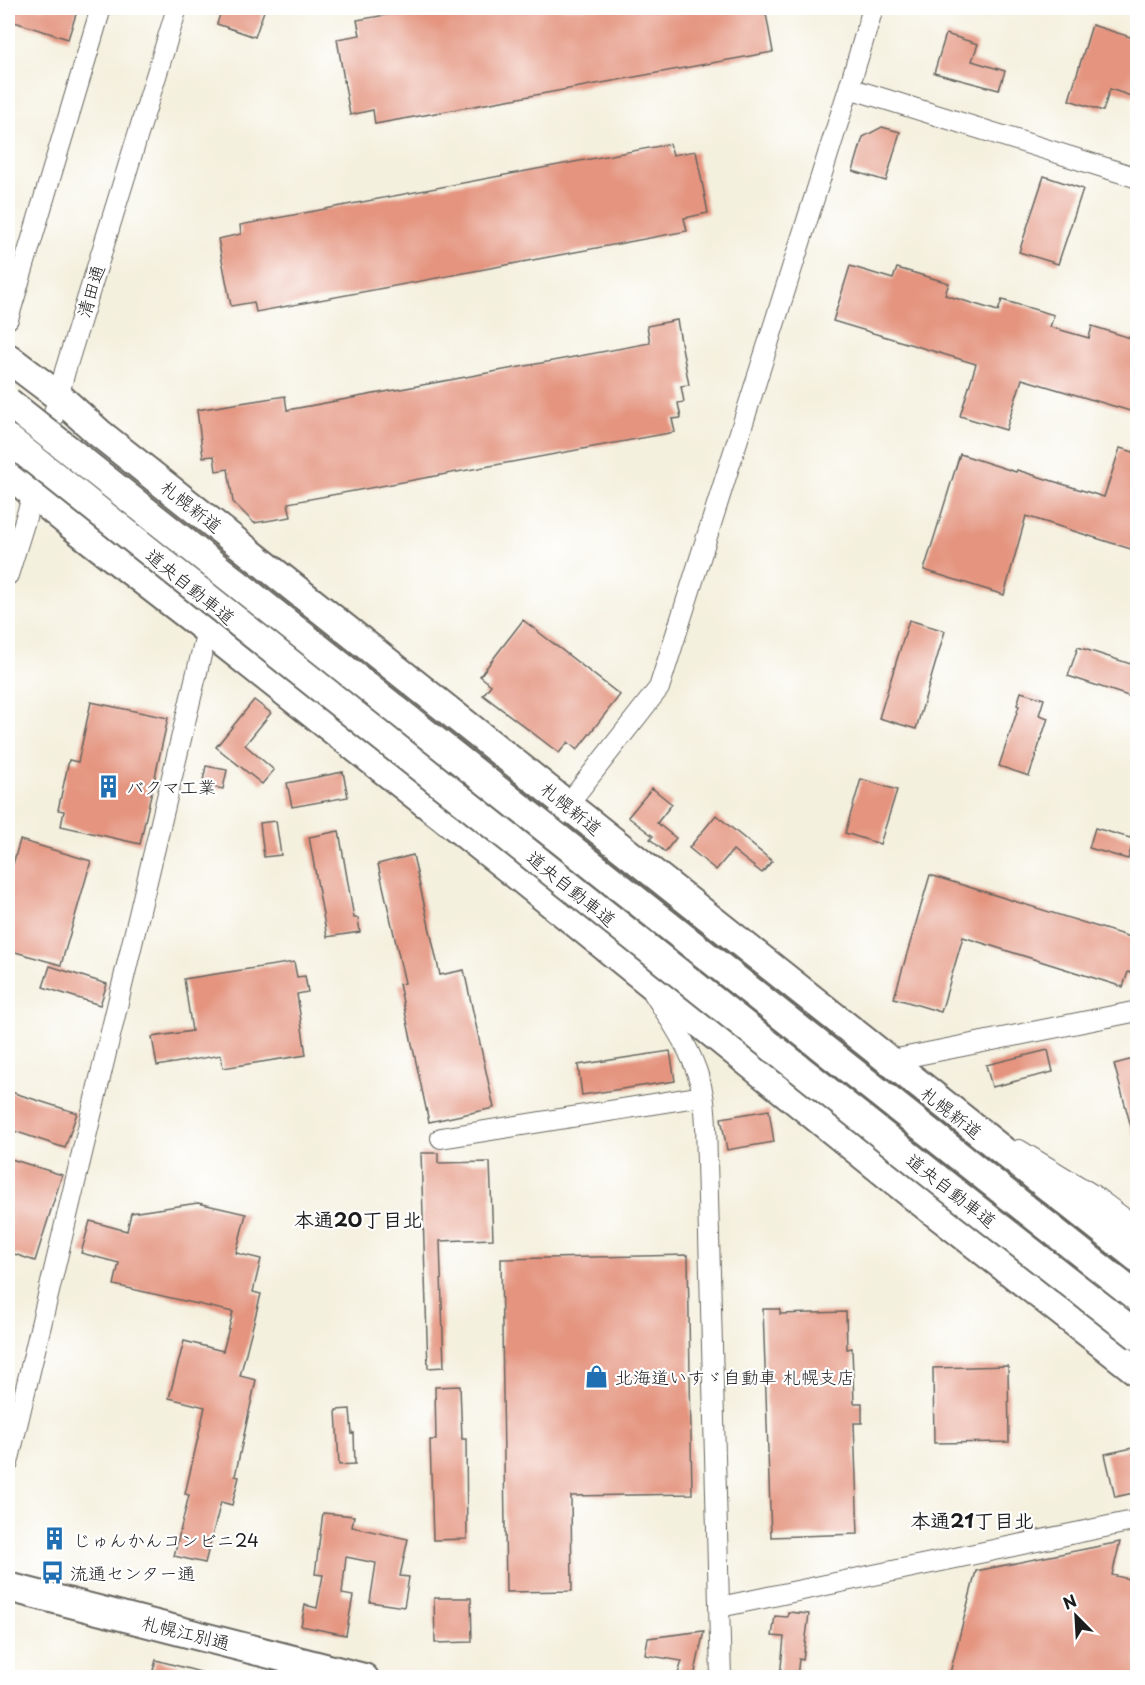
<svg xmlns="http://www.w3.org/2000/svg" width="1145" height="1685" viewBox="0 0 1145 1685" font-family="'Playpen Sans','Klee One',sans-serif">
	<rect width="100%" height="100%" fill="#fff"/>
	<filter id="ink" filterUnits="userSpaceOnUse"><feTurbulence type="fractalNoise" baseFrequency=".0167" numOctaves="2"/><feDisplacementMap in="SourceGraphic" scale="12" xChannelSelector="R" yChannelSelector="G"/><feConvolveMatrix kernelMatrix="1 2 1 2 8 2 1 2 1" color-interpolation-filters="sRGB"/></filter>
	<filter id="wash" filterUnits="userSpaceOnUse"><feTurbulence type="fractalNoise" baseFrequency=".008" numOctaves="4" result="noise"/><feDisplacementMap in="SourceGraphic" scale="24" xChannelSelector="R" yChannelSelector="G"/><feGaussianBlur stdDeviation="1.35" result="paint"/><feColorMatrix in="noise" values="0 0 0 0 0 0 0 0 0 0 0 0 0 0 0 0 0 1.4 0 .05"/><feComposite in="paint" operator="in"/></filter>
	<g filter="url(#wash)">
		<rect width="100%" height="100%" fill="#f4f0de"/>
		<g id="blocks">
			<path fill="#e4947f" d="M8,8H78L68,39L8,20Z
				M222,8H265L255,37L217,24Z
				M425,8H765L773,52L375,124L373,110L350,115L337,39L360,35L357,20Z
				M1092,25L1137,39V98L1110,89L1103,111L1069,100Z
				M946,34L978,44L972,61L1005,71L999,90L934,73Z
				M882,127L900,132L886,181L853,171L863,137Z
				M670,144L673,155L696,151L708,213L684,218L687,231L256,312L254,302L231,306L218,239L241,234L240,225Z
				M1044,176L1083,189L1058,264L1019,252Z
				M850,266L893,279L897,268L949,283L945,295L998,311L1002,300L1054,315L1050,327L1089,338L1092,326L1137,340V413L1022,379L1006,430L960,416L976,364L833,321Z
				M677,320L689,385L681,386L684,402L678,403L681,418L672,419L675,432L288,503L291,517L254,523L233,502L228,469L216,471L214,456L203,457L197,410L285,396L287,410L650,343L647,326Z
				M1120,448L1137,453V551L1026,516L1004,595L924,570L960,454L1016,472L1017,470L1104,497Z
				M523,620L620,695L577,750L568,742L559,753L483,695L491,685L480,676Z
				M909,620L945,631L916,729L879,718Z
				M1078,647L1137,666V699L1068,676Z
				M1021,692L1044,699L1039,715L1048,718L1029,776L999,766L1019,706L1017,705Z
				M254,700L271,713L245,745L274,770L262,784L216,747Z
				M91,702L168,718L140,844L61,826L64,811L58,810L69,760L78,762Z
				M206,766L227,770L223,789L202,785Z
				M343,772L348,797L292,807L287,783Z
				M861,779L897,790L880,844L845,833Z
				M652,788L672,804L657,823L676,838L665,852L650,839L653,836L628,817Z
				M716,815L772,861L762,873L733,850L716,870L689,848Z
				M276,821L281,855L264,857L260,823Z
				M1095,828L1134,839L1128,859L1089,848Z
				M339,831L354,918H358L360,932L327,937L309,837Z
				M20,840L91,861L61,965L8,950V881Z
				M413,855L440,975L464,970L494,1108L429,1122L399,984L405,983L378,864Z
				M930,875L1137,939V975L1128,972L1123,987L963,937L941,1012L894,998Z
				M294,962L297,977L305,976L308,992L297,994L306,1055L223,1068L221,1055L157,1066L152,1037L192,1031L184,979Z
				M50,966L107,984L100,1005L43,987Z
				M1048,1050L1053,1072L992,1087L986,1065Z
				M670,1051L675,1081L582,1095L578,1065Z
				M1137,1058V1133L1133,1134L1114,1064Z
				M8,1091L77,1113L65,1148L8,1129Z
				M769,1110L774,1142L727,1150L721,1118Z
				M421,1153H438V1163L490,1162L493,1239L440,1241L444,1367L428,1368Z
				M8,1158L62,1175L35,1261L8,1252Z
				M198,1203L246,1214L236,1253L261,1259L253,1292L261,1294L240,1376L256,1380L235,1476L239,1477L232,1505L221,1502L205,1563L174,1556L189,1495L185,1494L205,1407L169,1398L184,1341L223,1351L233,1312L114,1285L119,1263L81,1253L90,1221L127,1231L131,1213Z
				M688,1255L692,1494L571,1496L572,1591L506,1592L501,1259Z
				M763,1309H780V1314L846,1312L847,1349L852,1348L854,1403H862V1423H854L858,1534L771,1537Z
				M1008,1366L1009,1442L934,1443L933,1368Z
				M460,1386L462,1439H466L467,1539L433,1540L430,1440H436L435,1387Z
				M350,1409L352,1434L354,1433L355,1464L339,1465L336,1410Z
				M1137,1447V1473L1133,1493L1115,1497L1105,1454Z
				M323,1513L354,1516L352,1527L408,1539L400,1576L409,1577L404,1607L370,1602L376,1563L346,1557L342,1594L353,1596L346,1635L301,1626L305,1605L317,1608L323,1575L315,1574Z
				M1120,1542L1112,1575L1137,1581V1677H949L976,1571Z
				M434,1598H471L472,1642L435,1643Z
				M788,1612L809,1614L803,1660L799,1659L797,1677H780L784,1637L772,1636L775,1616L787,1617Z
				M704,1631L694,1677H677L682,1661L645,1655L648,1638Z
				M156,1660L204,1673L203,1677H151Z"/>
		</g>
	</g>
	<g filter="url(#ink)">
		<use href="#blocks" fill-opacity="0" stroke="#686660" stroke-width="1.5"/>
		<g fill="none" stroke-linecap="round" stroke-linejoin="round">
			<defs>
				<path id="minor" d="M849,88L1138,178
					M8,319L101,8
					M46,444L65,371L177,8
					M8,575L36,485
					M521,864L659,688L849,88L873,8
					M654,994C675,1027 696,1056 703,1095C707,1116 706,1139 707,1161L721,1678
					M887,1061L1138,1011
					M441,1138L703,1096
					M1019,1150L1093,1195L1138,1229
					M8,1463L207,630
					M720,1607L1138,1520"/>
				<path id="highway" d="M8,358L58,396L99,433C445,707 790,984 1138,1258
					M8,473L70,524L207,630L514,873L915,1197L1138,1372
					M8,1587L364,1678"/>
			</defs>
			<use href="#minor" stroke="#686660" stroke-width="22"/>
			<use href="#highway" stroke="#686660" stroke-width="32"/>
			<use href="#minor" stroke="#fff" stroke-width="20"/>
			<use href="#highway" stroke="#fff" stroke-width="28"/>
			<defs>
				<path id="highway-bridge" d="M8,402L1138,1298
					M8,439L949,1188L1138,1336"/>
			</defs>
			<use href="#highway-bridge" stroke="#686660" stroke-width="32" stroke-linecap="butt"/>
			<use href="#highway-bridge" stroke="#fff" stroke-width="28"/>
		</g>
	</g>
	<defs>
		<symbol id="building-bare" viewBox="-9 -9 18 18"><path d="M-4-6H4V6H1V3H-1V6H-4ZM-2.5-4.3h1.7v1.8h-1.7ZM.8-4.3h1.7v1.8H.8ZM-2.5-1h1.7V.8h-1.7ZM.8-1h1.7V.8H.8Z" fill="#1f6fb2" stroke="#fff" stroke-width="2.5" paint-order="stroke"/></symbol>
		<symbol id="shop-bare" viewBox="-9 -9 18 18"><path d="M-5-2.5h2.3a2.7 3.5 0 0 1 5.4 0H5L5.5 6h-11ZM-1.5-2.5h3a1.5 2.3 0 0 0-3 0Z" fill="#1f6fb2" stroke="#fff" stroke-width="2.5" paint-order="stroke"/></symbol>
		<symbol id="bus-bare" viewBox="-9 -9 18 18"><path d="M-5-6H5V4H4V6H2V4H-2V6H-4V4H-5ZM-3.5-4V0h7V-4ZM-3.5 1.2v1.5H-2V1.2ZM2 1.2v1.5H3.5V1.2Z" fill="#1f6fb2" stroke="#fff" stroke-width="2.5" paint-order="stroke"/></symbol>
	</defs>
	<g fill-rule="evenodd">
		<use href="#building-bare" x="92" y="770" width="33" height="33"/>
		<use href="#shop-bare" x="580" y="1360" width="33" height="33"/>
		<use href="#building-bare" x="38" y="1522" width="33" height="33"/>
		<use href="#bus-bare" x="36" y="1556" width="33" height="33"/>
	</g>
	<g text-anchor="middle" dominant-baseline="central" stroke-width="4.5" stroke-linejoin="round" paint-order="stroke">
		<g font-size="18" fill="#1c1c1c" stroke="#fff">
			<text transform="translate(90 291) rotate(-73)">清田通</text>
			<text transform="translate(192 506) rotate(38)">札幌新道</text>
			<text transform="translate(191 586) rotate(39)">道央自動車道</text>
			<text transform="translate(572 808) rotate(39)">札幌新道</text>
			<text transform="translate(572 888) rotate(39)">道央自動車道</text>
			<text transform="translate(952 1112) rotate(38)">札幌新道</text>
			<text transform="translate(952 1190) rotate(38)">道央自動車道</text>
			<text transform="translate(186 1632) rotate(14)">札幌江別通</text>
		</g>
		<g font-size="18" fill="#1c1c1c" stroke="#fff" text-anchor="start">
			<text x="126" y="786">バクマ工業</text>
			<text x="615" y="1376">北海道いすゞ自動車 札幌支店</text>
			<text x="73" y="1539">じゅんかんコンビニ24</text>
			<text x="70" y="1572">流通センター通</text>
		</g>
		<g font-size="20" font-weight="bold" fill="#1c1c1c" stroke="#fff">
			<text x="358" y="1219">本通20丁目北</text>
			<text x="972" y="1520">本通21丁目北</text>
		</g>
	</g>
	<rect width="1145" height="1685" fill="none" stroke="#fff" stroke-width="30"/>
	<g transform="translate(1076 1616) rotate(336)" stroke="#ffffff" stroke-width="4.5" paint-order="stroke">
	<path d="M0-4.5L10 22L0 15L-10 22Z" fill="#1c1c1c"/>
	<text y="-9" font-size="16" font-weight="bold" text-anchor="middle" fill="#1c1c1c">N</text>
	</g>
</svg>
